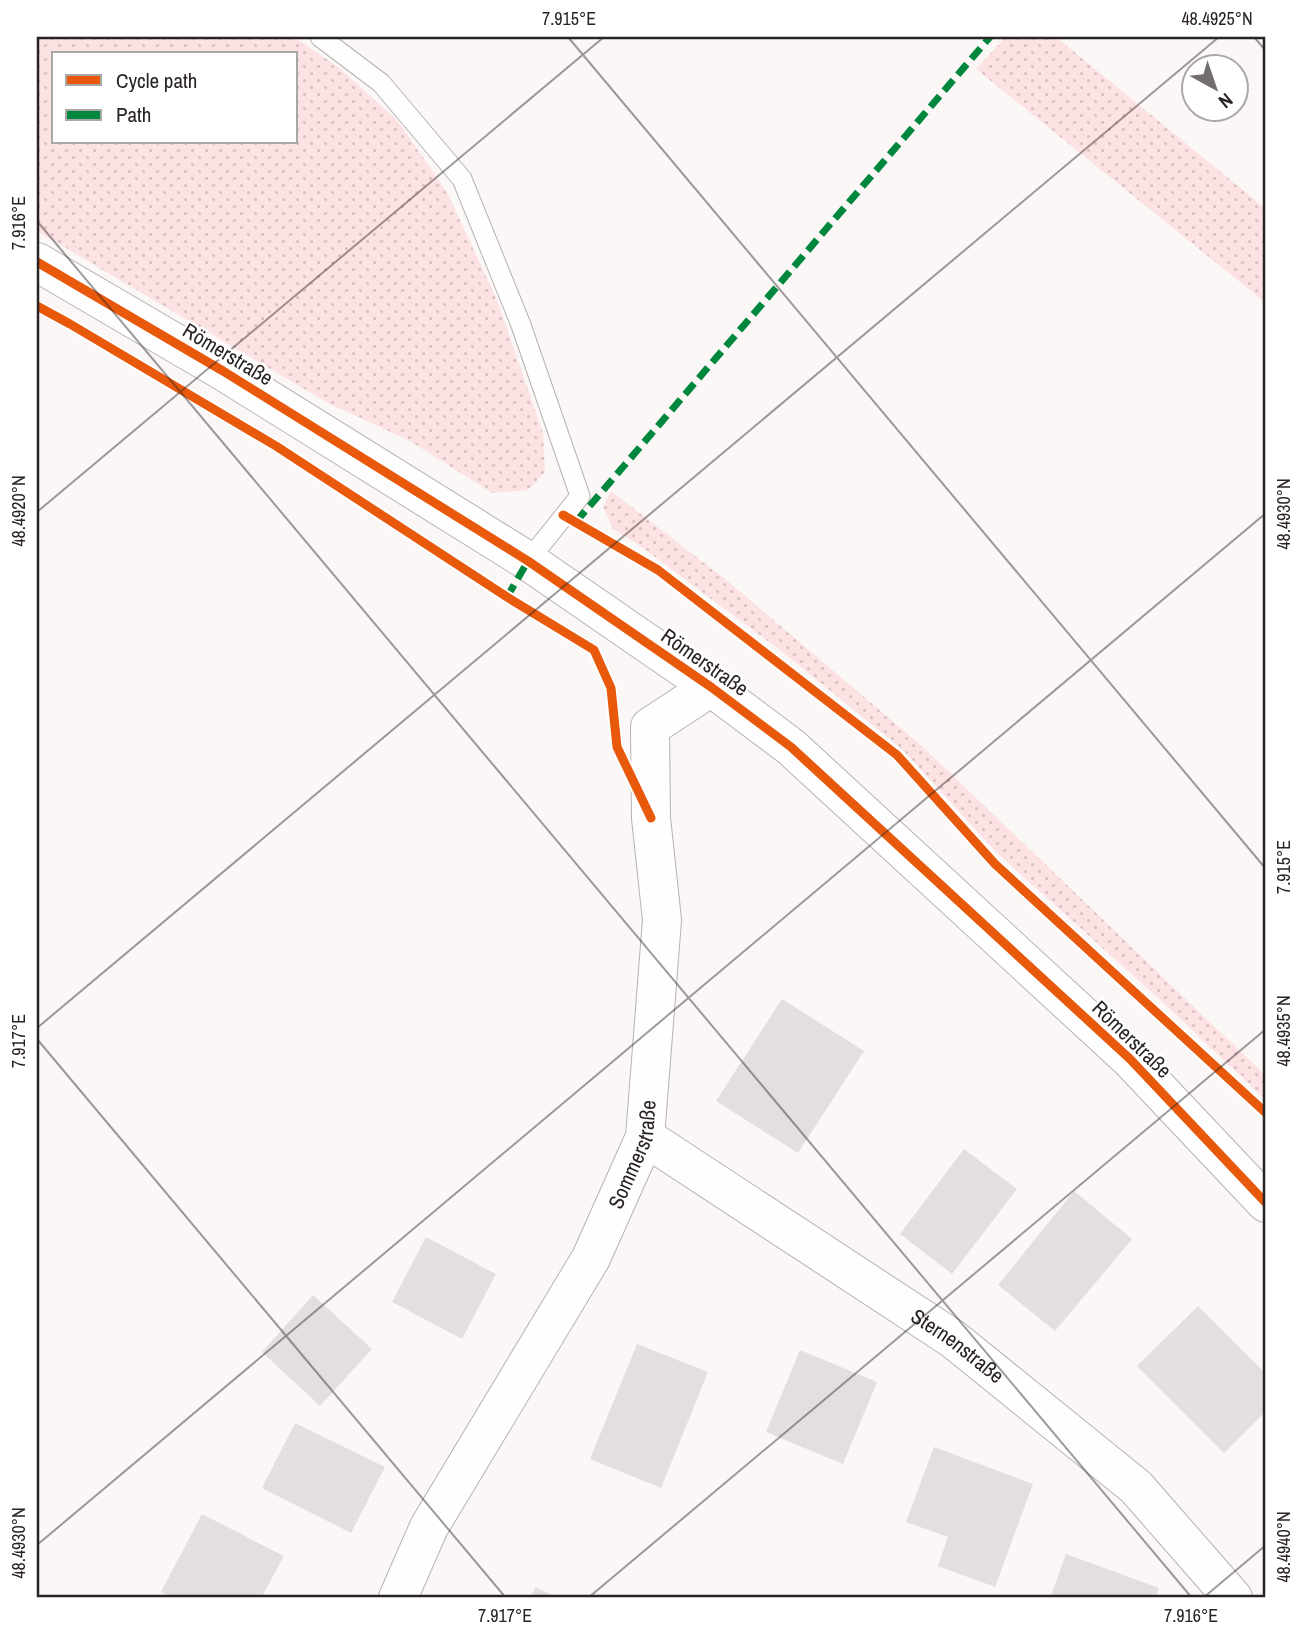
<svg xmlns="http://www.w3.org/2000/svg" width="1303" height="1635" viewBox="0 0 1303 1635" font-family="'Archivo Narrow',sans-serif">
	<defs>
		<pattern id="green-dots" width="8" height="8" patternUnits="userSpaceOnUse" patternTransform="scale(1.75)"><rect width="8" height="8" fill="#fde2e3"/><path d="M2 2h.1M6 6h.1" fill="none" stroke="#d9c2c2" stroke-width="1.8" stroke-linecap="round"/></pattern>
	</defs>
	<rect width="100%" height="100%" fill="#fbf7f7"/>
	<path fill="url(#green-dots)" fill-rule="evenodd" d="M37,37H294L338,67L397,120L447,192L497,300L543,433L545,472L528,490L492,493L410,441L328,403L37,231ZM54,54H296V142H54Z
		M1006,37H1056L1266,209V303L976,69Z
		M611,491L730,583L923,747L1266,1076V1100L1158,998L996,852L903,750L785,654L639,545L613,529L603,507Z"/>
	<path fill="#e4dfdf" d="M782,999L864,1051L798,1153L716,1101Z
		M964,1149L1017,1189L952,1274L900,1234Z
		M1074,1191L1132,1239L1055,1331L998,1285Z
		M426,1237L496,1274L462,1339L392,1302Z
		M313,1295L372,1349L320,1406L262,1352Z
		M1198,1306L1266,1374V1411L1224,1453L1137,1366Z
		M637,1344L708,1372L661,1488L590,1459Z
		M800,1350L877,1382L843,1464L766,1432Z
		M295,1423L385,1467L351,1533L262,1488Z
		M934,1447L1033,1484L995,1587L938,1566L948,1537L906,1522Z
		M202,1514L284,1556L261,1598H173L161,1592Z
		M1066,1554L1159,1588L1155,1598H1050Z
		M536,1587L557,1598H530Z"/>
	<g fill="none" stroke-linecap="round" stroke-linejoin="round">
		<defs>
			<path id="lane" d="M320,37L381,83L462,179L521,325L580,496L528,561"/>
			<g id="street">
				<path id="s1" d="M645,1137L953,1339L1136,1487L1233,1598"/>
				<path id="s2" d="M398,1598L429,1527L591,1258L645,1137L662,920L651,818L650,727L711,687"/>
			</g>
			<path id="secondary" d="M37,262L223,371L528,561L711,687L791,747L1130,1059L1266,1203"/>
		</defs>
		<use href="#lane" stroke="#b7b2b2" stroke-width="21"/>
		<use href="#street" stroke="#b7b2b2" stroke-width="40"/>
		<use href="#secondary" stroke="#b7b2b2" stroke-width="40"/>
		<use href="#lane" stroke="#fefefe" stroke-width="19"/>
		<use href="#street" stroke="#fefefe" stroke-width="38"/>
		<use href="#secondary" stroke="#fefefe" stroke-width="38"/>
		<path stroke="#00873e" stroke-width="7" stroke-dasharray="14 7" stroke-linecap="butt" d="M576,522L990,37
			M507,597L528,561"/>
		<defs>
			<path id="cycleway" d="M37,262L223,371L528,561L711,687L791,747L1130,1059L1266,1203
				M37,306L70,324L276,446L507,597L594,650L611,688L617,747L651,818
				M563,515L658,570L897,755L995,864L1266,1113"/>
		</defs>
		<use href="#cycleway" stroke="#fff" stroke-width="13"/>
		<use href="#cycleway" stroke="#e8590c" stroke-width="9"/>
	</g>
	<path fill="none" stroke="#2a2323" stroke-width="2" stroke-opacity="0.45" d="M568,37L1266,869M1254,37L1266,51M37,221L1192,1598M37,512L604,37M37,1028L1219,37M37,1039L506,1598M37,1545L1266,513M588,1598L1266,1029M1203,1598L1266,1545"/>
	<g text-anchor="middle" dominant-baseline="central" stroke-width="5" stroke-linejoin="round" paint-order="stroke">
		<g font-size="21" fill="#2a2323" stroke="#fff">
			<text transform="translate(228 354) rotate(31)">Römerstraße</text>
			<text transform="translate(705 662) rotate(35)">Römerstraße</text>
			<text transform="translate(1132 1039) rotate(44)">Römerstraße</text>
			<text stroke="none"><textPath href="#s2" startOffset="504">Sommerstraße</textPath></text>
			<text stroke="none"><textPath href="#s1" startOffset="376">Sternenstraße</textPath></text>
		</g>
	</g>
	<rect width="1303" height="1635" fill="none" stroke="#ffffff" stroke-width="77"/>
	<rect x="52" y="52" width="245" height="91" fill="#ffffff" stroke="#aaa7a7" stroke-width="2"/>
	<rect x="66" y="75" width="35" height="10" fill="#e8590c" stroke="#aaa7a7" stroke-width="2"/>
	<text x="116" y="88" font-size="21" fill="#2a2323">Cycle path</text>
	<rect x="66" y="110" width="35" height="10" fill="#00873e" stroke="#aaa7a7" stroke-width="2"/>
	<text x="116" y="122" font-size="21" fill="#2a2323">Path</text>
	<g transform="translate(1215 88) rotate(140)"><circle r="33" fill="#ffffff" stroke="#aaa7a7" stroke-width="2"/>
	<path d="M0-5L12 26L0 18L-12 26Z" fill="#736d6d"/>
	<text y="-10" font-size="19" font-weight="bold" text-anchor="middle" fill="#2a2323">N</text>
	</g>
	<rect x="38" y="38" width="1226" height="1558" fill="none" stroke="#2a2323" stroke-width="2.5"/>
	<g font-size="18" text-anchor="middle" fill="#2a2323">
		<text x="569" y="25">7.915°E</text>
		<text x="1217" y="25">48.4925°N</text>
		<text transform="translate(19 223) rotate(-90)" y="6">7.916°E</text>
		<text transform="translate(19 511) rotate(-90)" y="6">48.4920°N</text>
		<text transform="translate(1284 514) rotate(-90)" y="6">48.4930°N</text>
		<text transform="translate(1284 867) rotate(-90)" y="6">7.915°E</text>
		<text transform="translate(1284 1031) rotate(-90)" y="6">48.4935°N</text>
		<text transform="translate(19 1041) rotate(-90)" y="6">7.917°E</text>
		<text transform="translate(19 1543) rotate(-90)" y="6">48.4930°N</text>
		<text transform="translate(1284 1547) rotate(-90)" y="6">48.4940°N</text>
		<text x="505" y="1622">7.917°E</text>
		<text x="1191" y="1622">7.916°E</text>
	</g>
</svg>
